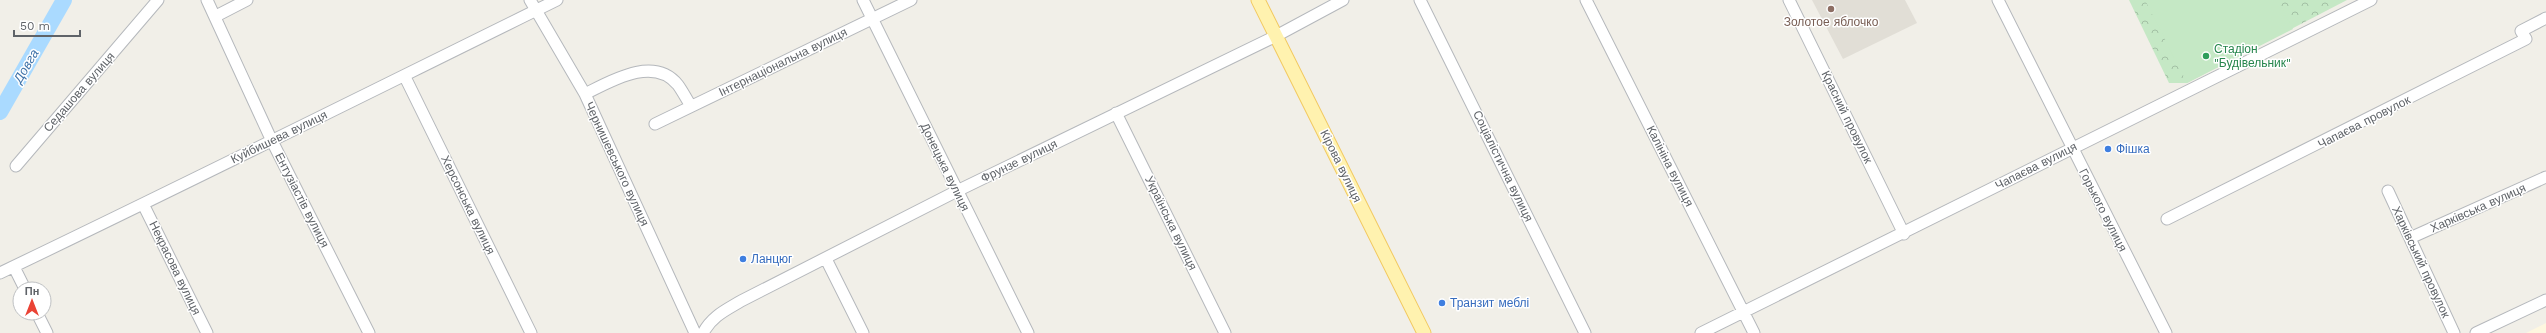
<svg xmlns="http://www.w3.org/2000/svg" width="2546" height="333" viewBox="0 0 2546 333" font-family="'Work Sans',sans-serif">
	<defs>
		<pattern id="park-crowns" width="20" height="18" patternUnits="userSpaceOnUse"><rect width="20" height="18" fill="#c5e8c5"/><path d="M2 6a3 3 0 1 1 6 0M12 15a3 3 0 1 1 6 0" fill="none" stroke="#a3c0a4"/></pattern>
	</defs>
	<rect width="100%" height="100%" fill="#f1efe8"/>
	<path fill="#fef7e0" d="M2546,323V333H2526Z"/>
	<path fill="#e1ded6" d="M1812,0H1905L1917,23L1843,59Z"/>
	<path fill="url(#park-crowns)" d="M2129,0H2347L2187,83H2169Z"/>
	<path fill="#c5e8c5" d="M2145,0H2278L2293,29L2187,83Z"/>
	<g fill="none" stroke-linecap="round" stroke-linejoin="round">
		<path stroke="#aadaff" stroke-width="16" d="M0,112L64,0"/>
		<defs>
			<path id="minor" d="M207,0L271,139L369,333
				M530,0L585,94L695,333
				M863,0L1028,333
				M1420,0L1585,333
				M1586,0L1754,333
				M1789,0L1904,234
				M1998,0L2166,333
				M216,16L247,0
				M405,77L531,333
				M585,94C611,81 654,55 678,85C683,92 687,100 691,106
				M1116,113L1225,333
				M655,124L911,0
				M16,166L158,0
				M2388,191L2454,333
				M143,204L207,333
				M2167,219L2526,39L2521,31L2546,18
				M2410,238L2546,177
				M826,259L863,333
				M14,267L25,289
				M0,273C186,184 372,91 557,0
				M37,313L47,333
				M703,333C712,316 726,310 741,301L957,191L1276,36L1343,0
				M1701,333L2371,0
				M2476,333L2546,300"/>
			<path id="major" d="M1258,0L1424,333"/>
		</defs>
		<use href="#minor" stroke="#b5b8bc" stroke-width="13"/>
		<use href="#major" stroke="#f2c960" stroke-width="15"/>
		<use href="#minor" stroke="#fff" stroke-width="11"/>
		<use href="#major" stroke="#fff2af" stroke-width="13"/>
	</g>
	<circle fill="#8d6e63" stroke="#fff" stroke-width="1.5" cx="1831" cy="9" r="4"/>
	<circle fill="#2e9e5b" stroke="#fff" stroke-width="1.5" cx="2206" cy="56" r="4"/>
	<g fill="#3f7fe0" stroke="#fff" stroke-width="1.5">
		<circle cx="2108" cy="149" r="4"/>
		<circle cx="743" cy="259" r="4"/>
		<circle cx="1442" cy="303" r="4"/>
	</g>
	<g text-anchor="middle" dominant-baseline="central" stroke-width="3" stroke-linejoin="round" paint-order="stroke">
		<g font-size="12" fill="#785e54" stroke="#fff">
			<text x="1831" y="22">Золотое яблочко</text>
		</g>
		<g font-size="12" fill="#27864d" stroke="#fff" text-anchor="start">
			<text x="2214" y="49">Стадіон<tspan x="2214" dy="14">"Будівельник"</tspan></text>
		</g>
		<g font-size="12" fill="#5f6368" stroke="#fff">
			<text transform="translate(783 62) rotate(-26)">Інтернаціональна вулиця</text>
			<text transform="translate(79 92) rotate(-49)">Седашова вулиця</text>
			<text transform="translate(1847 117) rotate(64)">Красний провулок</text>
			<text transform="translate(2364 122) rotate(-27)">Чапаєва провулок</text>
			<text transform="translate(279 137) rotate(-26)">Куйбишева вулиця</text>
			<text transform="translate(1019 161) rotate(-26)">Фрунзе вулиця</text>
			<text transform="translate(617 164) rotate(65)">Чернишевського вулиця</text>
			<text transform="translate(1341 166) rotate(64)">Кірова вулиця</text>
			<text transform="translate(1503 166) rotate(64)">Соціалістична вулиця</text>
			<text transform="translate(1670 166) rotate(63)">Калініна вулиця</text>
			<text transform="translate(2036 166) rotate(-27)">Чапаєва вулиця</text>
			<text transform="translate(945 167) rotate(64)">Донецька вулиця</text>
			<text transform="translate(302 200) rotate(63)">Ентузіастів вулиця</text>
			<text transform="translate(468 205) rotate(64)">Херсонська вулиця</text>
			<text transform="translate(2478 208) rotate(-24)">Харківська вулиця</text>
			<text transform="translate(2103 210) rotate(63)">Горького вулиця</text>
			<text transform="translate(1171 223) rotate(64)">Українська вулиця</text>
			<text transform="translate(2421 262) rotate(65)">Харківський провулок</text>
			<text transform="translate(175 268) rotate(64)">Некрасова вулиця</text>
		</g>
		<g font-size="12" fill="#366cbe" stroke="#fff" text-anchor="start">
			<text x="2116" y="149">Фішка</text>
			<text x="751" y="259">Ланцюг</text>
			<text x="1450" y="303">Транзит меблі</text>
		</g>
		<g font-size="13" font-style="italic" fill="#4174aa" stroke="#fff">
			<text transform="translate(26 66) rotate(-60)">Довга</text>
		</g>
	</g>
	<g transform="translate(32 301)"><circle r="19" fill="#ffffff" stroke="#bfc1c3"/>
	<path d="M0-3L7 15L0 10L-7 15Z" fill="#ea4335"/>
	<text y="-6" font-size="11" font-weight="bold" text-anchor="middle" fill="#5f6368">Пн</text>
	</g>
	<path d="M14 30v6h66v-6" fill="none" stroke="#5f6368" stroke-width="2"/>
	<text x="20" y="30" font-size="12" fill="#5f6368" stroke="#ffffff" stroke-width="3" paint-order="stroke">50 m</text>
</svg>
